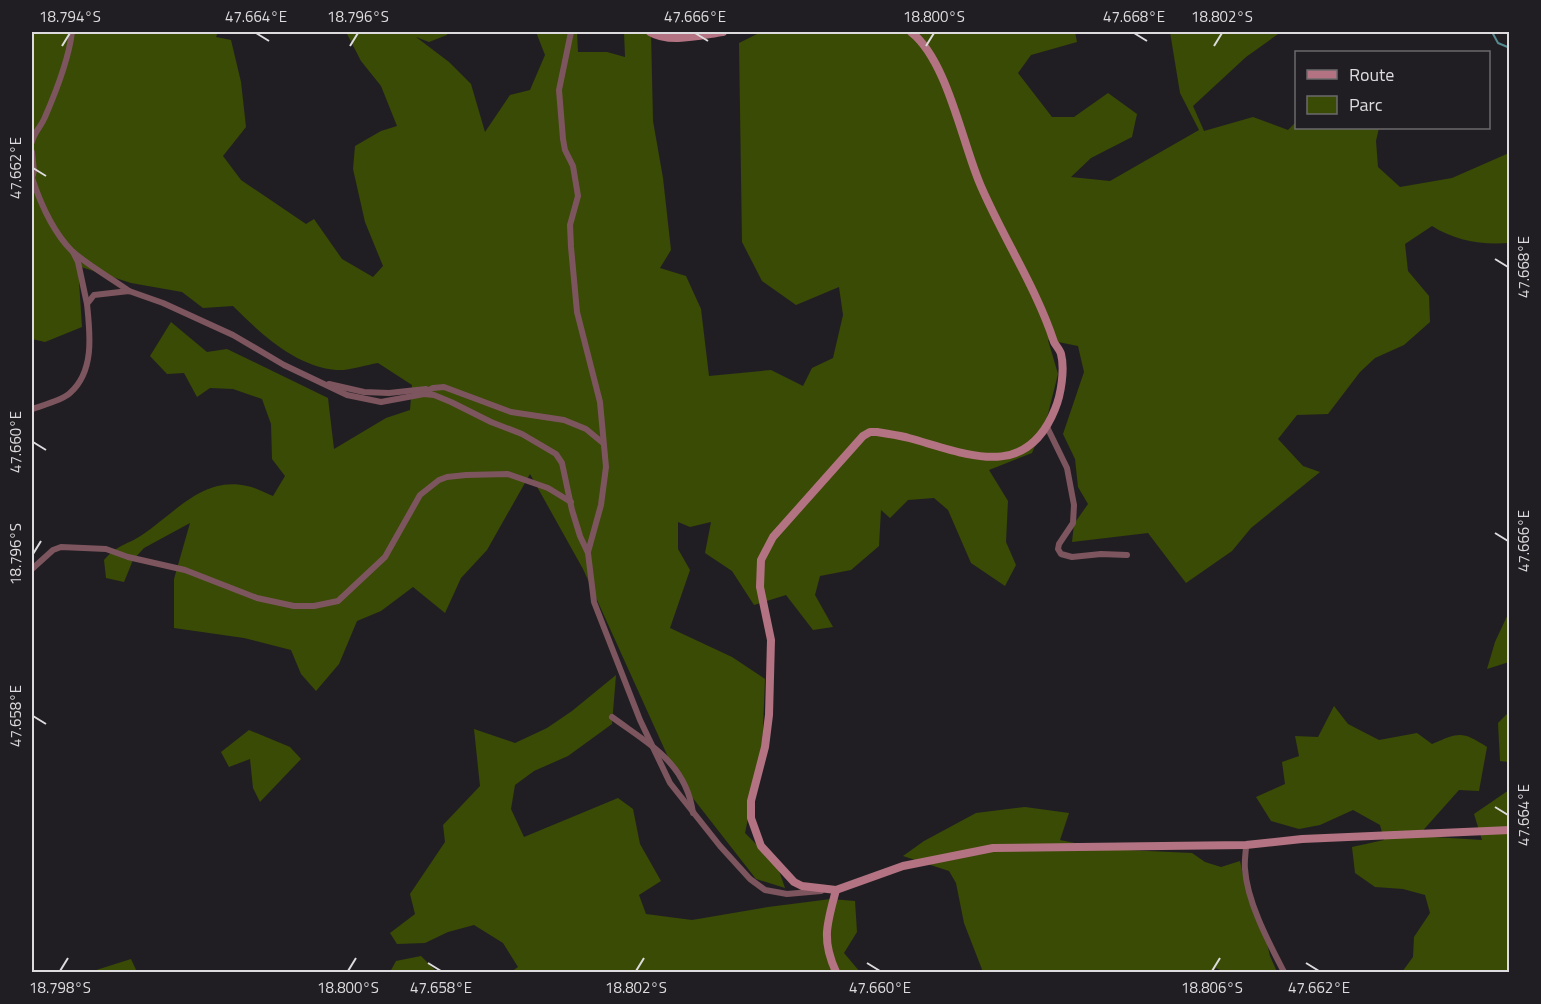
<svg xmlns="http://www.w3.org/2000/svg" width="1541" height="1004" font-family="'Titillium Web',sans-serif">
<rect width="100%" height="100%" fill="#211e23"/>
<!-- green -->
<g fill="#394b05">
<path d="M32,32H218L216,37L231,40L241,82L246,127L223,156L241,180L306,224L314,219L342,259L373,277L383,266L365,222L353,169L355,146L381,131L397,126L381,86L361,61L346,32H448L447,35L429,42L416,37L449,62L471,84L485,132L510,95L530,90L545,55L536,32H577L578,52H607L625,57L624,32H651L653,121L663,178L671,250L660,268L686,276L701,309L709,376L771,370L803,386L812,368L833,358L843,315L839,287L796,305L762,281L742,242L739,43L761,32H1075L1077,42L1031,55L1018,73L1052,117H1074L1108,93L1137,114L1132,137L1091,158L1071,177L1110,181L1199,130L1180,93L1170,32H1281L1246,57L1193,106L1204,131L1253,117L1288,130L1296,122V128H1379L1376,141L1378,167L1400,187L1452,178L1509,153V243C1481,245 1456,241 1432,226L1405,244L1408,271L1429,296L1430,322L1404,345L1375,358L1360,372L1328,414L1297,415L1278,439L1303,466L1320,472L1251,528L1232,551L1186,583L1148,533L1072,542L1074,524L1088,504L1078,487L1075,459L1063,434L1084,372L1078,346L1048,340L1058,374L1048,414L1032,453L989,470L1008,501L1006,542L1016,565L1005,586L971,563L948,510L934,498L908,500L890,518L881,510L879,546L851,570L820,576L815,595L833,627L813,630L786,595L754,605L732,571L705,553L711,522L690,527L678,522V549L690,570L670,628L732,657L765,679L762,752L745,833L777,865L785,888L756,879L678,779L583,569L530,474L487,550L461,578L445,613L413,587L381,611L357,621L339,664L316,691L301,674L291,650L244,638L174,628V579L190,523L144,548L133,560L124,582L106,578L104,560C118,544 127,545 142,535C175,513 203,476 247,486C255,487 264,493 273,496L285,476L272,459L271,424L262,399L233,389L210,388L197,397L184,373L167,374L150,356L171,322L207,352L227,349L328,398L334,449L386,418L410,410L412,385L378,363C365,365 349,371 336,370C295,366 261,334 233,306L203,308L182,292L131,283L78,266L82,327L45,342L32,339Z"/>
<polygon points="1509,612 1509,662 1487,669 1495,642"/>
<polygon points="616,675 612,724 568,756 534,771 515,785 511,809 524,837 618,798 633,809 640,844 661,881 639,895 646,914 692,920 768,907 831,899 855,901 857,932 844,953 860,972 511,972 518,967 503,943 474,925 448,932 425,943 397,944 390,933 415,914 410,894 445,842 443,825 480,786 474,729 515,743 547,728 572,711"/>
<path d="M1334,706L1348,724L1379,740L1417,733L1432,744C1460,732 1462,731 1487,747L1479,791L1459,790L1418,836L1482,840L1474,814L1509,790V972H1402L1413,957L1414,937L1430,913L1425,895L1403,889L1375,887L1355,873L1352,847L1384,840L1380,825L1353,810L1320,825L1299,829L1271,821L1256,797L1285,784L1282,762L1299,756L1295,736L1318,737Z"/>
<polygon points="1509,712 1509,762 1500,761 1498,723"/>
<polygon points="249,730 290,747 301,759 260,802 253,788 250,759 229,767 221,752"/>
<polygon points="1025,807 1069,813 1060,840 1104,849 1192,853 1205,862 1221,867 1240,861 1249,901 1263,926 1270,956 1277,972 1224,972 1216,968 1213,972 983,972 964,923 956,883 949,871 903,856 924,841 976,813"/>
<polygon points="421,956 437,972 390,972 396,961"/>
<polygon points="131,959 137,972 90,972"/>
</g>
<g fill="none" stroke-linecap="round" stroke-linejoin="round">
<!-- stream -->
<polyline stroke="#548a90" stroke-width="2" points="1492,32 1498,43 1510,48"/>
<!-- street -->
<g stroke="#7d555e" stroke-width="6">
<polyline points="571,32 559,90 563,139 565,150 573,166 578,196 570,225 571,247 577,312 600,402 606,467 601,505 588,552"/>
<path d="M32,142C34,132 41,127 45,117C55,94 69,57 72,32"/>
<polyline points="32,152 34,171 32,178"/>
<path d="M32,178C40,202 53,232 72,251C89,266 111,278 129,291"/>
<polyline points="73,252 78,262 87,304"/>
<polyline points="329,384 364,392 389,393 426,389"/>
<polyline points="421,394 433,388 444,387 511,412 564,420 586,429 603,443"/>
<path d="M32,409C43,405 61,401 70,393C95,371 90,333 87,304L94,295L129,291L163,303L233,335L284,365L347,395L381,402L424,394L434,395L451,402L491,422L522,434L556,454L562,463L572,510L580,536L588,553L594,602L640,720L670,783L720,846L750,879L765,890L787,894L821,891"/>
<polyline points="1047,427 1067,468 1074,505 1073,523 1059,544 1058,549 1061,554 1072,557 1101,554 1127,555"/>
<polyline points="32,569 53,550 61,547 106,549 128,557 185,570 257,598 294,606 314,606 338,601 385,557 420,495 439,480 447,477 466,475 508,474 548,488 571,502"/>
<path d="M612,717C650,745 686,763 693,813"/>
<path d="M1246,845C1246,853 1244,861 1245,869C1247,902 1269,943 1284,972"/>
</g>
<!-- secondary -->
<g stroke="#b37382" stroke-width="8">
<path d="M650,32C670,44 701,35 723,32"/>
<path d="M911,32C947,60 962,142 980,184C1003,238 1036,287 1054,342C1056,346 1060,350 1061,354C1065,369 1061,395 1055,409C1026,482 967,454 909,438C899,435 888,434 877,432H870L863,436L773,537L761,560L760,587L771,640L769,715L765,747L751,801V818L761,846L794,882L802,886L836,890L903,866L993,848L1246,845L1302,839L1510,830"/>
<path d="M836,972C821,939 827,924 836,890"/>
</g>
</g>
<!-- ticks -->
<path fill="none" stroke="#dddbdd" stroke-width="2" d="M256,33L269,41M695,33L708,41M1134,33L1147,41M62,46L70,33M350,46L358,33M926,46L934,33M1214,46L1222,33M33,168L46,176M1495,259L1508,267M33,442L46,450M1495,533L1508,541M33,554L41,541M33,716L46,724M1495,807L1508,815M428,963L441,971M867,963L880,971M1306,963L1319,971M60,971L68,958M348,971L356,958M636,971L644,958M1212,971L1220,958"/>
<!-- border -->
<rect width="1541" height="1004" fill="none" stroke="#211e23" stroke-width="66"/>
<!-- legend -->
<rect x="1295" y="51" width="195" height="78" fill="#211e23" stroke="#6c6a6d" stroke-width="1.5"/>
<rect x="1307" y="70" width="30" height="9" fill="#b37382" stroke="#6c6a6d" stroke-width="1.5"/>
<text x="1349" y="81" font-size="18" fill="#dddbdd">Route</text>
<rect x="1307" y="96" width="30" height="18" fill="#394b05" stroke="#6c6a6d" stroke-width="1.5"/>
<text x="1349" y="111" font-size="18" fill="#dddbdd">Parc</text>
<rect x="33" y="33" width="1475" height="938" fill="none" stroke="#dddbdd" stroke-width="2"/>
<g font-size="15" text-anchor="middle" fill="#dddbdd">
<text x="70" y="22">18.794°S</text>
<text x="256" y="22">47.664°E</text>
<text x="358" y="22">18.796°S</text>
<text x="695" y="22">47.666°E</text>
<text x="934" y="22">18.800°S</text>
<text x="1134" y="22">47.668°E</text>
<text x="1222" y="22">18.802°S</text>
<text transform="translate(16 168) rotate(-90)" y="5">47.662°E</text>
<text transform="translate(1524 267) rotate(-90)" y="5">47.668°E</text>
<text transform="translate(16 442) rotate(-90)" y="5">47.660°E</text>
<text transform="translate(1524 541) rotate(-90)" y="5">47.666°E</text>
<text transform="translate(16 554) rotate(-90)" y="5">18.796°S</text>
<text transform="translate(16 716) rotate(-90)" y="5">47.658°E</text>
<text transform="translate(1524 815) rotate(-90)" y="5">47.664°E</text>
<text x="60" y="993">18.798°S</text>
<text x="348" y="993">18.800°S</text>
<text x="441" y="993">47.658°E</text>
<text x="636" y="993">18.802°S</text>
<text x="880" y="993">47.660°E</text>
<text x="1212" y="993">18.806°S</text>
<text x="1319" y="993">47.662°E</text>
</g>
</svg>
